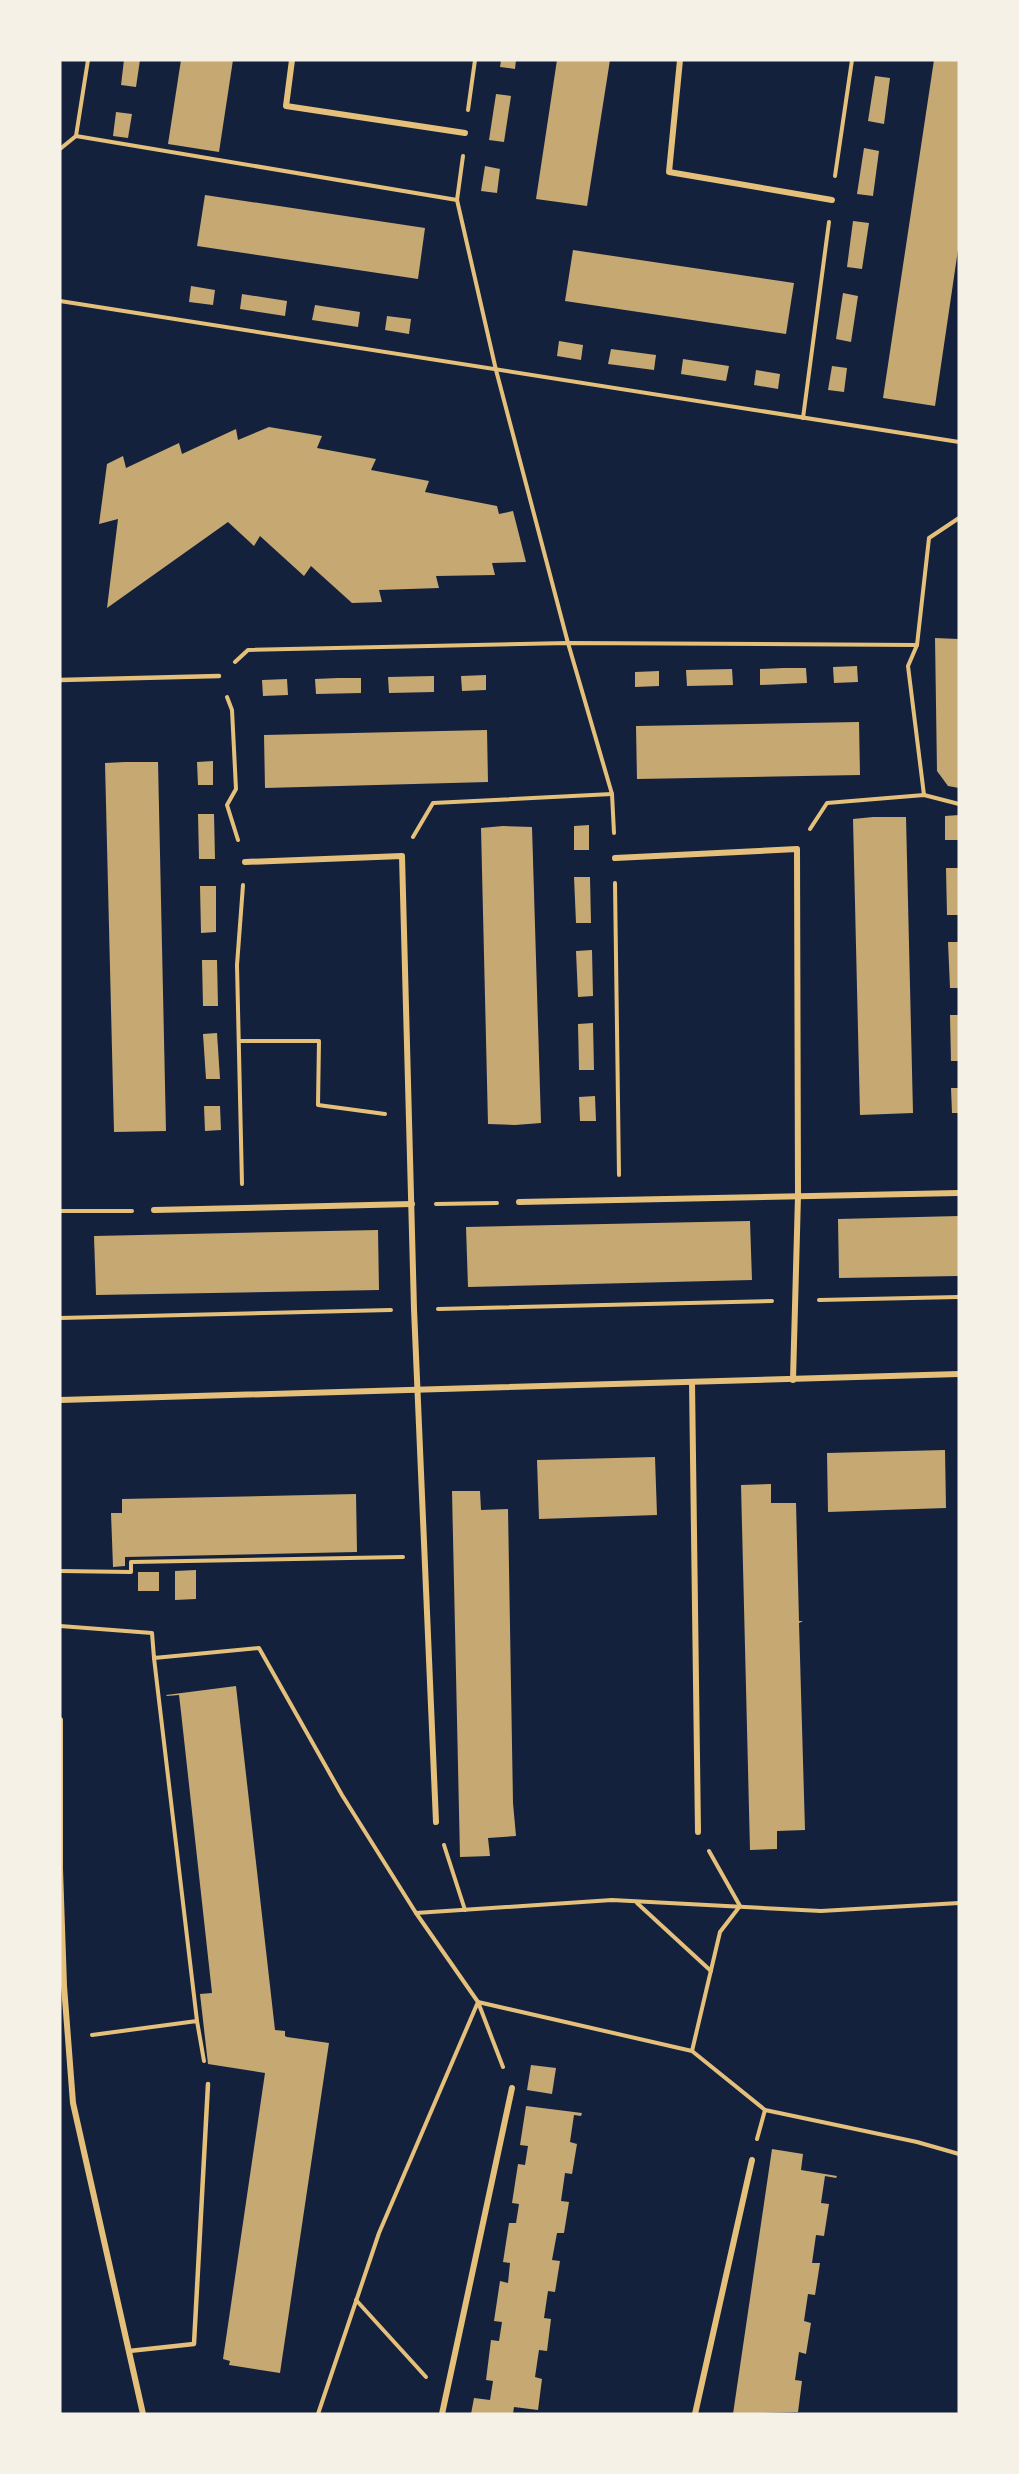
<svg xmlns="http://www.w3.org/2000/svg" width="1019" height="2474" font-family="Mulish,sans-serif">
<rect width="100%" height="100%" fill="#14213d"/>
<!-- building -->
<g fill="#c6a872">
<polygon points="124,60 140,60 136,87 121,85"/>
<polygon points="181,60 233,60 219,152 168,144"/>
<polygon points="501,60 516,60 515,69 500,67"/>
<polygon points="557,60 610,60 587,206 536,199"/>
<polygon points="934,60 959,60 959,243 935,406 883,398"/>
<polygon points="875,76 890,78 884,124 868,121"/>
<polygon points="496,94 511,96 504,142 489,140"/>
<polygon points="116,112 132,114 128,138 113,136"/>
<polygon points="864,148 879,151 873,196 857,194"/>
<polygon points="485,166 500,169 497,193 481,191"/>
<polygon points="205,195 425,228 418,279 197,246"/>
<polygon points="853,221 869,223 862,269 847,267"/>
<polygon points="573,250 794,283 786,334 565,301"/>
<polygon points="191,286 215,290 213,305 189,302"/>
<polygon points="843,293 858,296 851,342 836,339"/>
<polygon points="242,294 287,301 285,316 240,309"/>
<polygon points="315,305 360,312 358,327 312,320"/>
<polygon points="387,316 411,319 409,334 385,330"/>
<polygon points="559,341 583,345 581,360 557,356"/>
<polygon points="611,349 656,355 654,370 608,364"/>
<polygon points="683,359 729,366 726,381 681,374"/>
<polygon points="832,366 847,368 844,392 828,390"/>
<polygon points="756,370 780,374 778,389 754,385"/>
<polygon points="269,427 322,436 317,448 376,459 371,470 429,481 425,492 497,506 499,514 513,511 526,562 492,563 495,575 436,576 439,588 379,590 382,602 352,603 311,566 304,576 260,536 254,546 228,522 107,608 118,519 99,524 107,464 123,456 126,468 179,443 182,454 236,429 238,440"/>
<polygon points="935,638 959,639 959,788 948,786 937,771"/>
<polygon points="857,666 858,682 834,683 833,667"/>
<polygon points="783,668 806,668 807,683 760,685 760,669"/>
<polygon points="732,669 733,685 687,686 686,670"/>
<polygon points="659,671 659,686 635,687 635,672"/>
<polygon points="486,675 486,690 462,691 461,676"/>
<polygon points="434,676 434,692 389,693 388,677"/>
<polygon points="338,678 361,678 361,693 316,694 315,679"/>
<polygon points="287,679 288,695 263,696 262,680"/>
<polygon points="859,722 860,775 637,779 636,726"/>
<polygon points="487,730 488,782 265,788 264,735"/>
<polygon points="213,761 213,785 198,785 197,762"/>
<polygon points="125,762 158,762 166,1131 114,1132 105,763"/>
<polygon points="198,814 214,814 215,859 199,859"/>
<polygon points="959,815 959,840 945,840 945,816"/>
<polygon points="873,817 906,817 913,1113 860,1115 853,819"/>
<polygon points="589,825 589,850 574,850 574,826"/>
<polygon points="503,826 532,827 541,1123 515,1125 488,1124 481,828"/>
<polygon points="946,868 959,868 959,915 947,915"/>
<polygon points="574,877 590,877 591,923 576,923"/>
<polygon points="200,886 216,886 216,932 201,933"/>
<polygon points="948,942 959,942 959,988 950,988"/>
<polygon points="592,950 593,996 578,997 576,951"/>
<polygon points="202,960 217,960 218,1006 203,1006"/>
<polygon points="950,1015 959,1015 959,1061 951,1061"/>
<polygon points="593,1023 594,1070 579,1070 578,1024"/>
<polygon points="217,1033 220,1079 206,1079 203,1034"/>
<polygon points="951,1088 959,1088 959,1113 952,1113"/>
<polygon points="595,1096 596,1121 580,1121 579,1097"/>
<polygon points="204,1106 220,1106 221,1130 205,1131"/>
<polygon points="959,1216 959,1276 839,1278 838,1219"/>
<polygon points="750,1221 752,1280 468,1287 466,1227"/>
<polygon points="378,1230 379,1290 96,1295 94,1236"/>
<polygon points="945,1450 946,1508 828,1512 827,1453"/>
<polygon points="655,1457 657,1515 539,1519 537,1460"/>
<polygon points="771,1484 771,1503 796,1503 799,1621 803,1621 799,1623 805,1830 777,1831 777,1849 750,1850 741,1485"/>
<polygon points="452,1491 480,1491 481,1510 508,1509 513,1803 516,1836 488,1838 490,1856 460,1857"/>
<polygon points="356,1494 357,1552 125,1557 125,1566 113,1567 111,1513 122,1513 122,1499"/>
<polygon points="196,1570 196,1599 175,1600 175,1571"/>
<rect x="138" y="1572" width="21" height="19"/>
<polygon points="236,1686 275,2030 285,2031 285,2036 287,2037 329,2043 280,2373 229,2365 230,2361 223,2359 265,2073 208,2064 200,1994 212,1993 181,1712 179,1695 167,1696 166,1695"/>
<polygon points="531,2065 556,2068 552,2094 527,2090"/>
<polygon points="526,2106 582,2113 581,2116 574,2115 570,2142 577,2144 572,2174 565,2173 561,2201 569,2202 564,2233 557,2233 552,2260 560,2261 555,2292 548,2291 544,2318 551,2319 547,2351 539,2350 535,2377 542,2379 538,2410 514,2407 513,2414 471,2414 474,2398 490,2400 493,2381 486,2380 491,2340 499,2341 502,2322 494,2321 500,2281 508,2283 510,2263 503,2262 509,2223 516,2223 519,2204 512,2203 518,2164 525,2165 528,2146 520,2145"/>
<polygon points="772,2149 803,2154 801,2170 837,2176 836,2178 825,2176 821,2203 829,2204 824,2236 816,2235 812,2263 820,2263 815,2295 808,2294 804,2321 811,2323 806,2354 799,2352 795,2380 802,2381 798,2412 733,2414"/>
</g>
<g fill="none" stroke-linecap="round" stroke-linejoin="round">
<!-- path -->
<g stroke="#e5c07b" stroke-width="4">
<polyline points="468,110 475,60"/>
<polyline points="76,136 457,200"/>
<polyline points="60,149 76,136 88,60"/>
<polyline points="463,156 457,200 496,370 568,643 612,794 614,833"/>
<polyline points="835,176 852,60"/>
<polyline points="60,301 959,442"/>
<polyline points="803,418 829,222"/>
<polyline points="235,662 248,650 568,643 917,645"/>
<polyline points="227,697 232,710 236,789 227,805 238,840"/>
<polyline points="924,795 908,666 917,645 929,538 959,518"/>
<polyline points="810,829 827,803 924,795 959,804"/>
<polyline points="413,837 433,803 612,794"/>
<polyline points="615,883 619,1175"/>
<polyline points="239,1041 319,1041 318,1105 385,1114"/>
<polyline points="242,1184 237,965 243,885"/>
<polyline points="436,1204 497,1203"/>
<polyline points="60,1211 132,1211"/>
<polyline points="819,1300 959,1297"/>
<polyline points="438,1309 772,1301"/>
<polyline points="60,1318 391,1310"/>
<polyline points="60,1571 131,1572 131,1562 403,1557"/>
<polyline points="60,1626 152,1633 154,1658 259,1648 342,1795 416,1913 612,1900 821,1911 959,1903"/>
<polyline points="154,1658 197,2021"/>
<polyline points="444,1845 465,1910"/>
<polyline points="637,1903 711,1971"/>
<polyline points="92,2035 197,2021 204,2061"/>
<polyline points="692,2051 720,1932 740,1906 709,1851"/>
<polyline points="503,2067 478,2002 692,2051 765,2110 757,2139"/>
<polyline points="765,2110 917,2142 959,2154"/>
<polyline points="356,2300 426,2377"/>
<polyline points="318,2414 379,2233 478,2002 416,1913"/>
</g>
<!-- service -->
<g stroke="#e5c07b" stroke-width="4.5">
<polyline points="60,680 219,676"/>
<polyline points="129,2351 194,2344 208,2084"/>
</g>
<!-- minor -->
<g stroke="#e5c07b" stroke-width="6">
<polyline points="292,60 286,106 465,133"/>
<polyline points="680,60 669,172 832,200"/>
<polyline points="615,858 797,849 798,1196 793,1380"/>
<polyline points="245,862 402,856 414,1309 436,1822"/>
<polyline points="519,1202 959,1193"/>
<polyline points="154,1210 412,1204"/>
<polyline points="692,1382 698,1832"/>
<polyline points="60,1400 959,1374"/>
<polyline points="60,1720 60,1869 64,1986 73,2103 143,2414"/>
<polyline points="442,2414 512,2088"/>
<polyline points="695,2414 752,2160"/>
</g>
</g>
<!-- border -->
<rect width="1019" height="2474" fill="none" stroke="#f6f1e7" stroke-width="123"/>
</svg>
